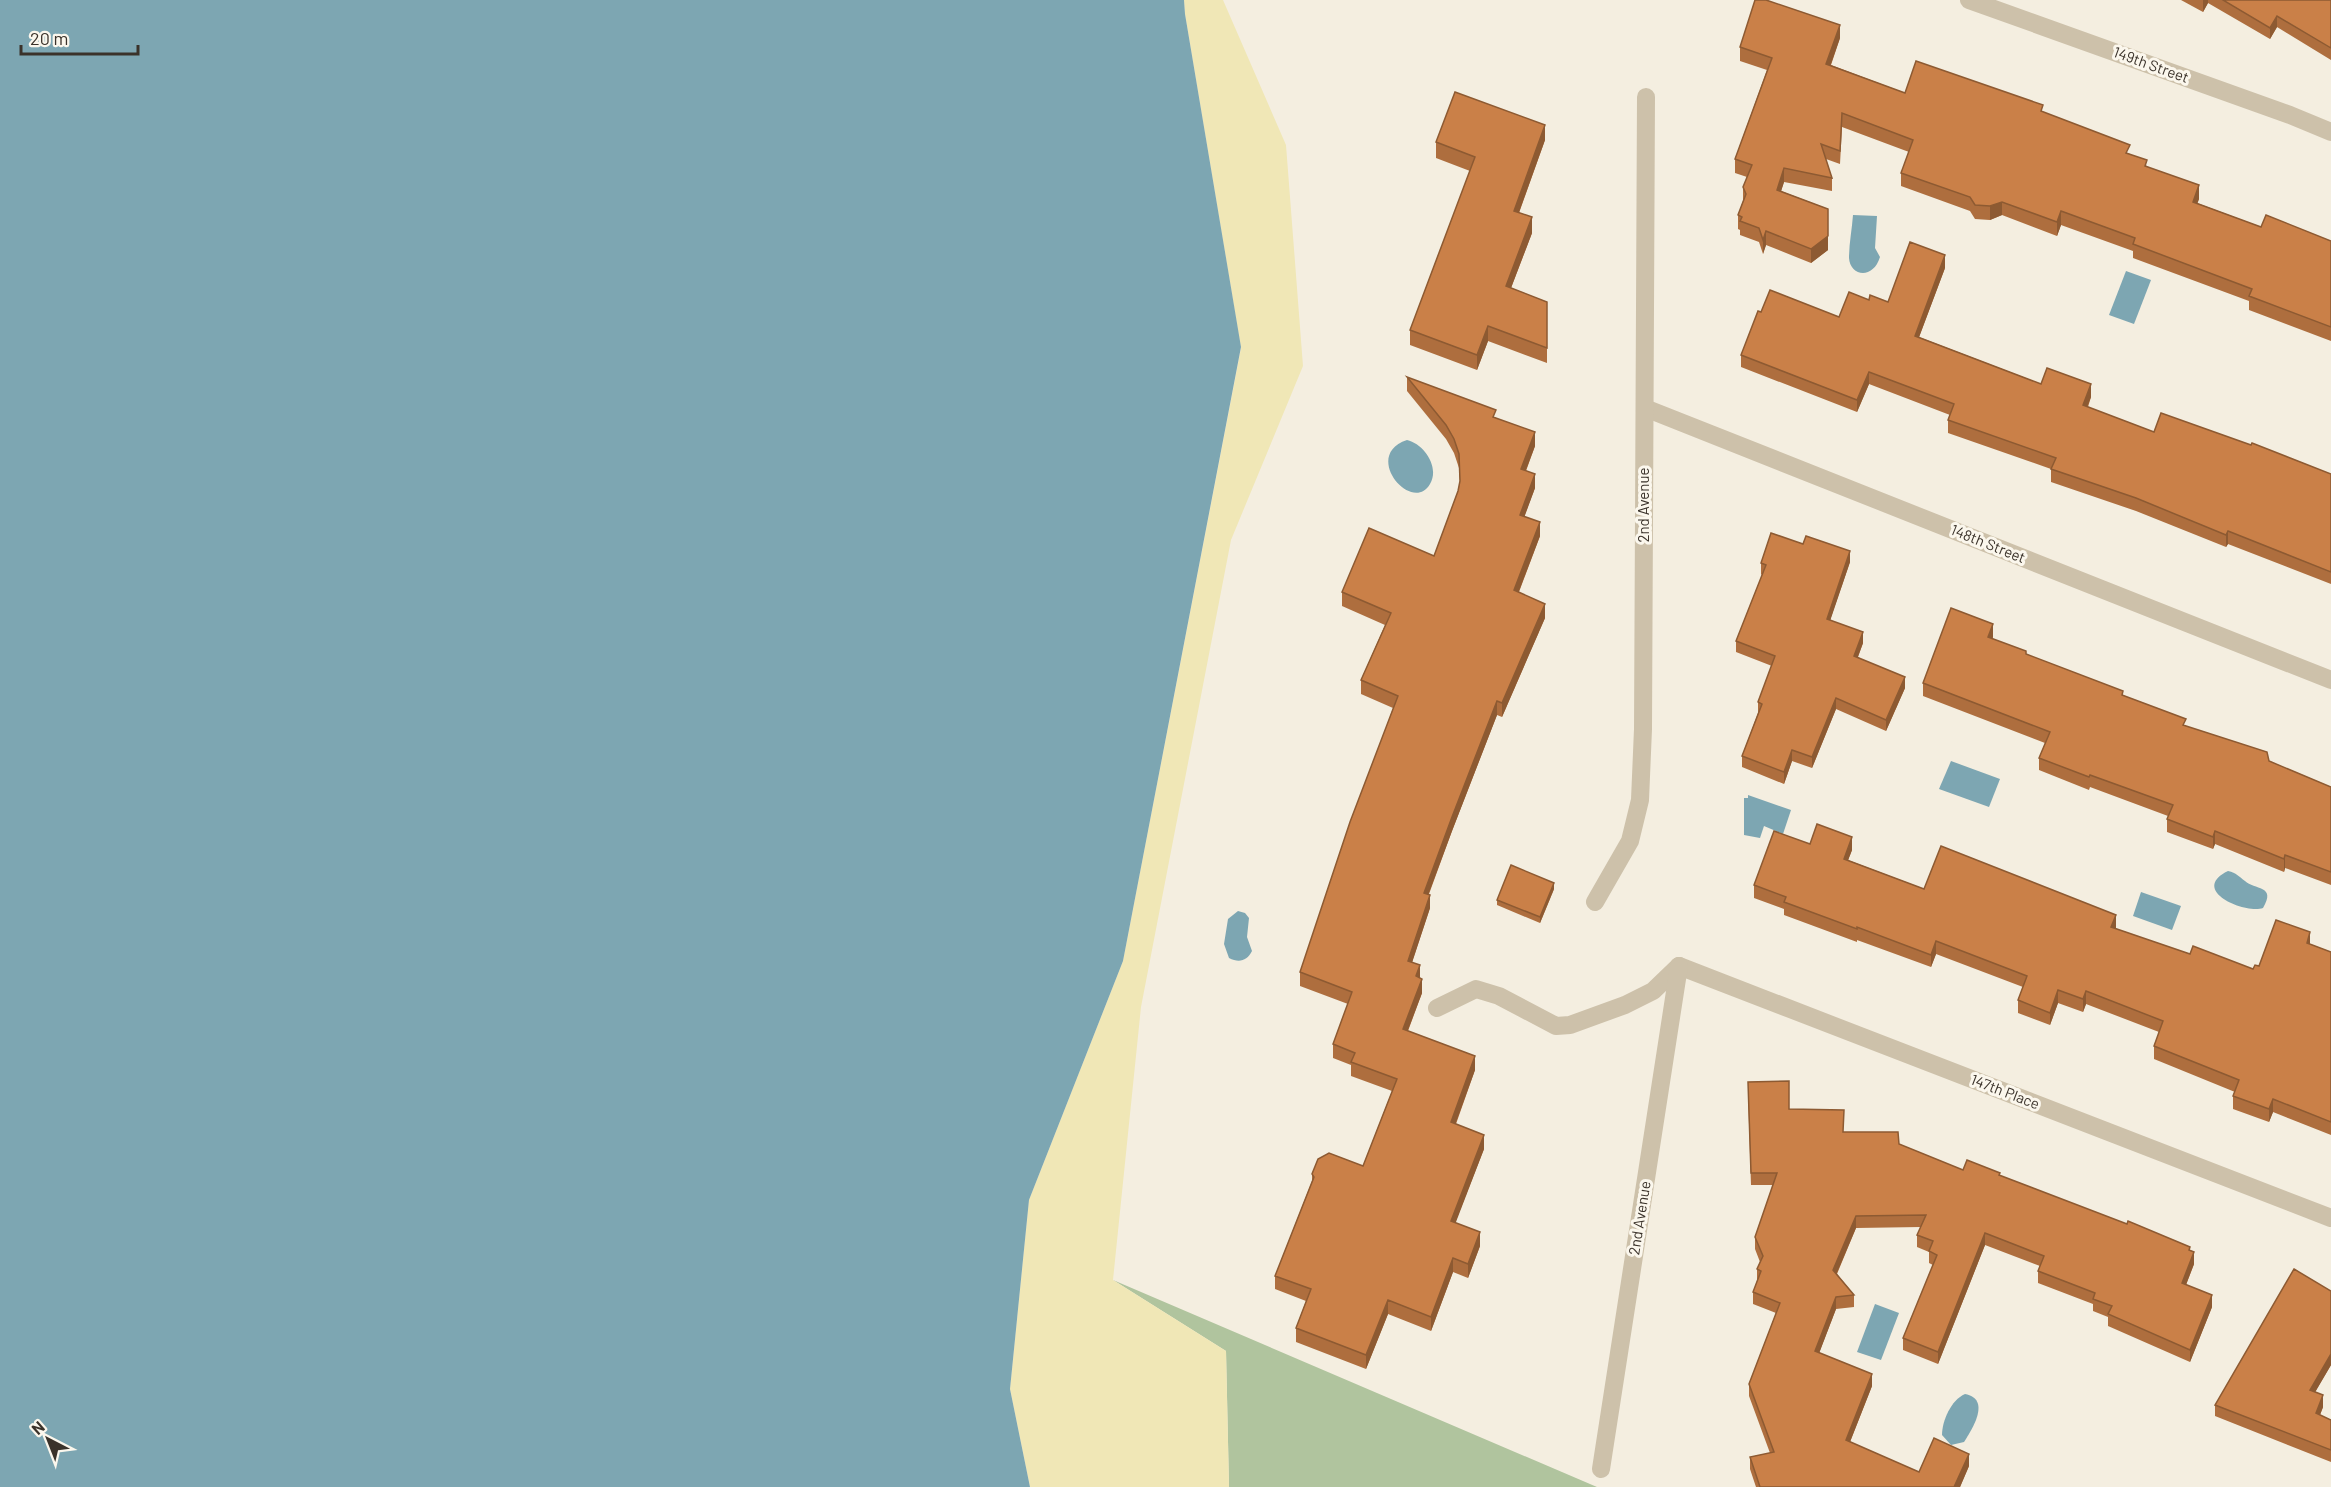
<svg xmlns="http://www.w3.org/2000/svg" width="2331" height="1487" font-family="Barlow,sans-serif">
<rect width="100%" height="100%" fill="#f4eee0"/>
<!-- green -->
<polygon fill="#b0c49e" points="1113,1280 1597,1487 1229,1487 1226,1351"/>
<!-- sand -->
<polygon fill="#f0e7b6" points="1184,0 1223,0 1286,145 1303,366 1231,540 1141,1007 1113,1280 1226,1351 1229,1487 1030,1487 1010,1389 1029,1200 1123,961 1241,348 1185,14"/>
<!-- water -->
<g fill="#7da6b2">
<polygon points="0,0 1184,0 1185,14 1241,347 1123,961 1029,1200 1010,1389 1030,1487 0,1487"/>
<path d="M1853,215L1877,216L1875,248L1880,257C1873,280 1850,276 1849,258C1849,244 1852,229 1853,215Z"/>
<polygon points="2126,271 2151,280 2134,324 2109,315"/>
<path d="M1407,440C1424,444 1440,467 1430,484C1412,515 1361,455 1407,440Z"/>
<polygon points="1951,761 2000,779 1989,807 1939,789"/>
<polygon points="1748,795 1791,810 1783,834 1764,826 1760,838 1744,835 1744,798 1748,798"/>
<path d="M2228,871C2237,873 2238,876 2245,881C2254,890 2277,885 2263,908C2244,914 2189,890 2228,871Z"/>
<polygon points="2141,892 2181,906 2172,930 2133,916"/>
<path d="M1238,911L1245,913L1249,918L1247,937L1252,951C1247,961 1239,963 1229,958L1224,944L1228,919Z"/>
<polygon points="1875,1304 1899,1313 1881,1360 1857,1352"/>
<path d="M1965,1394C1991,1399 1973,1428 1964,1442L1951,1445L1942,1435C1942,1421 1951,1400 1965,1394Z"/>
</g>
<g fill="none" stroke-linecap="round" stroke-linejoin="round">
<!-- minor -->
<g stroke="#cdc1aa" stroke-width="18">
<polyline points="1969,0 2290,115 2331,132"/>
<polyline points="1645,408 2331,680"/>
<polyline points="1595,902 1630,841 1640,800 1643,729 1646,97"/>
<polyline points="1679,966 2331,1218"/>
<polyline points="1437,1008 1476,989 1499,996 1556,1026 1570,1025 1625,1005 1653,991 1679,966"/>
<polyline points="1601,1469 1679,966"/>
</g>
</g>
<!-- wall -->
<g fill="#ae6e3e">
<polygon points="2181,0 2331,0 2331,60 2277,27 2270,39 2208,3 2203,12"/>
<polygon points="1840,38 1831,65 1905,93 2043,112 2130,154 2147,166 2199,199 2197,203 2261,227 2331,241 2331,341 2249,310 2249,301 2133,258 2133,251 2061,225 2057,236 2002,215 1990,220 1975,219 1970,211 1901,186 1901,173 1909,152 1842,127 1840,164 1826,159 1832,178 1832,191 1784,182 1781,191 1828,209 1828,250 1811,263 1766,245 1763,254 1759,242 1740,235 1740,230 1738,229 1738,215 1743,201 1743,187 1747,177 1735,173 1735,159 1767,70 1740,61 1740,47"/>
<polygon points="1545,140 1519,213 1532,233 1511,288 1547,302 1547,363 1488,341 1477,370 1410,345 1410,330 1470,171 1436,158 1436,142"/>
<polygon points="1945,268 1919,337 2041,384 2091,397 2088,407 2154,432 2331,474 2331,584 2228,544 2226,547 2136,511 2051,482 2051,469 1948,433 1948,420 1950,415 1869,384 1857,412 1741,367 1741,355 1761,312 1839,317 1869,300 1888,302"/>
<polygon points="1407,377 1496,418 1535,446 1526,471 1535,488 1524,517 1540,536 1519,592 1545,618 1502,717 1497,715 1452,831 1429,894 1430,908 1412,962 1420,978 1422,993 1408,1031 1475,1070 1456,1124 1484,1149 1455,1223 1480,1246 1468,1278 1453,1272 1431,1331 1388,1314 1366,1369 1296,1342 1296,1328 1306,1301 1275,1289 1275,1276 1312,1181 1312,1174 1363,1166 1392,1091 1351,1076 1351,1065 1333,1058 1333,1044 1348,1004 1300,986 1300,972 1393,708 1361,694 1361,680 1385,625 1342,606 1342,592 1434,556 1458,491 1460,483 1459,468 1454,453 1446,439 1407,391"/>
<polygon points="1850,562 1830,620 1863,643 1858,657 1905,688 1886,731 1836,709 1812,768 1792,761 1784,784 1742,767 1742,756 1758,713 1758,702 1772,666 1736,652 1736,641 1762,575 1761,574 1761,563"/>
<polygon points="1993,637 1993,639 2026,654 2123,695 2186,726 2331,787 2331,885 2285,868 2284,872 2215,844 2213,849 2167,832 2167,819 2168,816 2090,787 2089,790 2039,770 2039,758 2045,743 1923,696 1923,683"/>
<polygon points="1810,844 1852,850 1848,860 1924,889 2116,928 2116,929 2190,954 2253,969 2310,944 2331,952 2331,1135 2273,1112 2269,1122 2233,1109 2233,1096 2235,1092 2154,1059 2154,1046 2159,1032 2086,1004 2083,1012 2058,1003 2050,1025 2018,1013 2018,1000 2023,987 1936,954 1931,967 1857,940 1857,942 1784,915 1784,909 1754,898 1754,885"/>
<polygon points="1554,889 1540,923 1497,905 1497,900"/>
<polygon points="1748,1094 1789,1109 1844,1132 1899,1144 1963,1170 2000,1176 2190,1250 2194,1264 2186,1285 2212,1307 2190,1362 2108,1326 2108,1317 2093,1311 2093,1304 2038,1283 2038,1271 2040,1266 1985,1245 1938,1364 1903,1350 1903,1338 1933,1265 1929,1263 1929,1252 1917,1247 1917,1235 1921,1227 1856,1228 1837,1274 1854,1295 1854,1307 1836,1309 1819,1353 1872,1386 1850,1442 1919,1472 1969,1466 1960,1487 1756,1487 1750,1469 1750,1457 1770,1453 1749,1396 1749,1384 1776,1313 1753,1304 1753,1292 1757,1281 1757,1269 1760,1262 1755,1249 1755,1237 1773,1185 1751,1185"/>
<polygon points="2331,1291 2331,1365 2315,1392 2323,1407 2320,1415 2331,1420 2331,1462 2215,1416 2215,1405"/>
</g>
<!-- shaded-wall -->
<g fill="#8d5a32">
<polygon points="2203,0 2208,0 2208,3 2203,12"/>
<polygon points="2277,16 2277,27 2270,39 2270,28"/>
<polygon points="1840,25 1840,38 1826,78 1826,64"/>
<polygon points="1545,125 1545,140 1514,226 1514,211"/>
<polygon points="1784,168 1784,182 1777,204 1777,190"/>
<polygon points="2199,185 2199,199 2193,216 2193,202"/>
<polygon points="2002,202 2002,215 1990,220 1990,206"/>
<polygon points="2061,211 2061,225 2057,236 2057,222"/>
<polygon points="1532,217 1532,233 1506,301 1506,286"/>
<polygon points="1766,231 1766,245 1763,254 1763,240"/>
<polygon points="1828,236 1828,250 1811,263 1811,249"/>
<polygon points="1945,255 1945,268 1915,348 1915,336"/>
<polygon points="1488,326 1488,341 1477,370 1477,355"/>
<polygon points="1869,372 1869,384 1857,412 1857,400"/>
<polygon points="2091,384 2091,397 2083,417 2083,405"/>
<polygon points="1535,432 1535,446 1521,483 1521,469"/>
<polygon points="1535,474 1535,488 1520,529 1520,515"/>
<polygon points="1540,522 1540,536 1514,604 1514,590"/>
<polygon points="2228,531 2228,544 2226,547 2226,535"/>
<polygon points="1850,551 1850,562 1827,630 1827,619"/>
<polygon points="1545,604 1545,618 1502,717 1502,703"/>
<polygon points="1993,624 1993,637 1988,650 1988,637"/>
<polygon points="1863,632 1863,643 1854,667 1854,656"/>
<polygon points="1905,677 1905,688 1886,731 1886,720"/>
<polygon points="1836,698 1836,709 1812,768 1812,757"/>
<polygon points="1497,701 1497,715 1452,831 1424,906 1424,893 1452,817"/>
<polygon points="1792,750 1792,761 1784,784 1784,772"/>
<polygon points="2215,831 2215,844 2213,849 2213,837"/>
<polygon points="1852,837 1852,850 1844,871 1844,859"/>
<polygon points="2285,855 2285,868 2284,872 2284,859"/>
<polygon points="1554,883 1554,889 1540,923 1540,917"/>
<polygon points="1430,895 1430,908 1408,975 1408,961"/>
<polygon points="2116,915 2116,928 2111,940 2111,927"/>
<polygon points="2310,932 2310,945 2307,943"/>
<polygon points="1936,941 1936,954 1931,967 1931,955"/>
<polygon points="1420,965 1420,979 1416,976"/>
<polygon points="1422,979 1422,993 1403,1043 1403,1029"/>
<polygon points="2058,990 2058,1003 2050,1025 2050,1013"/>
<polygon points="2086,991 2086,1004 2083,1012 2083,999"/>
<polygon points="1475,1056 1475,1070 1451,1136 1451,1122"/>
<polygon points="2273,1099 2273,1112 2269,1122 2269,1109"/>
<polygon points="1484,1135 1484,1149 1451,1235 1451,1221"/>
<polygon points="1856,1216 1856,1228 1833,1282 1833,1270"/>
<polygon points="1480,1232 1480,1246 1468,1278 1468,1264"/>
<polygon points="1985,1233 1985,1245 1938,1364 1938,1352"/>
<polygon points="2194,1252 2194,1264 2182,1295 2182,1283"/>
<polygon points="1453,1258 1453,1272 1431,1331 1431,1317"/>
<polygon points="2212,1295 2212,1307 2190,1362 2190,1350"/>
<polygon points="1836,1297 1836,1309 1815,1364 1815,1351"/>
<polygon points="1388,1300 1388,1314 1366,1369 1366,1355"/>
<polygon points="2331,1354 2331,1365 2310,1401 2310,1390"/>
<polygon points="1872,1374 1872,1386 1846,1452 1846,1440"/>
<polygon points="2323,1395 2323,1407 2316,1425 2316,1413"/>
<polygon points="1969,1454 1969,1466 1960,1487 1954,1487"/>
</g>
<!-- building -->
<g fill="#ca8048" stroke="#8d5a32" stroke-width="1.5">
<polygon points="1755,0 1766,0 1840,25 1826,64 1905,93 1916,61 2043,105 2041,111 2130,145 2126,153 2147,160 2145,166 2199,185 2193,202 2261,227 2266,215 2331,241 2331,327 2249,296 2252,289 2133,244 2135,238 2061,211 2057,222 2002,202 1990,206 1975,205 1970,197 1901,173 1913,140 1842,113 1840,151 1821,144 1832,178 1784,168 1777,190 1828,209 1828,236 1811,249 1766,231 1763,240 1759,228 1740,221 1742,217 1738,215 1746,194 1743,187 1752,165 1735,159 1772,58 1740,47"/>
<polygon points="2223,0 2331,0 2331,48 2277,16 2270,28"/>
<polygon points="1455,92 1545,125 1514,211 1532,217 1506,286 1547,302 1547,348 1488,326 1477,355 1410,330 1475,157 1436,142"/>
<polygon points="1910,242 1945,255 1915,336 2041,384 2047,368 2091,384 2083,405 2154,432 2161,413 2251,445 2252,443 2331,474 2331,572 2228,531 2226,535 2136,498 2051,469 2056,458 1948,420 1954,404 1869,372 1857,400 1741,355 1758,311 1761,312 1770,290 1839,317 1849,292 1869,300 1870,295 1888,302"/>
<polygon points="1407,377 1496,410 1493,417 1535,432 1521,469 1535,474 1520,515 1540,522 1514,590 1545,604 1502,703 1497,701 1452,817 1424,893 1430,895 1408,961 1420,965 1416,976 1422,979 1403,1029 1475,1056 1451,1122 1484,1135 1451,1221 1480,1232 1468,1264 1453,1258 1431,1317 1388,1300 1366,1355 1296,1328 1311,1289 1275,1276 1314,1177 1312,1174 1318,1159 1329,1153 1363,1166 1397,1079 1351,1062 1355,1053 1333,1044 1352,992 1300,972 1350,822 1398,696 1361,680 1391,613 1342,592 1369,528 1434,556 1458,491 1460,481 1459,454 1454,439 1446,425"/>
<polygon points="1771,533 1803,544 1806,536 1850,551 1827,619 1863,632 1854,656 1905,677 1886,720 1836,698 1812,757 1792,750 1784,772 1742,756 1762,704 1758,702 1775,656 1736,641 1766,565 1761,563"/>
<polygon points="1951,608 1993,624 1988,637 2026,651 2026,654 2123,691 2122,695 2186,719 2183,725 2267,752 2269,761 2331,787 2331,872 2285,855 2284,859 2215,831 2213,837 2167,819 2173,805 2090,775 2089,777 2039,758 2050,732 1923,683"/>
<polygon points="1817,824 1852,837 1844,859 1924,889 1941,846 2116,915 2111,927 2190,954 2193,946 2253,969 2255,965 2259,966 2276,920 2310,932 2307,943 2331,952 2331,1122 2273,1099 2269,1109 2233,1096 2239,1080 2154,1046 2163,1021 2086,991 2083,999 2058,990 2050,1013 2018,1000 2027,976 1936,941 1931,955 1857,927 1857,929 1784,902 1786,897 1754,885 1774,831 1810,844"/>
<polygon points="1511,865 1554,883 1540,917 1497,900"/>
<polygon points="1789,1081 1789,1109 1844,1110 1843,1132 1898,1132 1899,1144 1963,1170 1967,1160 2000,1173 1999,1175 2127,1224 2128,1221 2190,1247 2189,1250 2194,1252 2182,1283 2212,1295 2190,1350 2108,1314 2112,1306 2093,1299 2095,1293 2038,1271 2044,1256 1985,1233 1938,1352 1903,1338 1937,1255 1929,1251 1933,1241 1917,1235 1926,1215 1856,1216 1833,1270 1854,1295 1836,1297 1815,1351 1872,1374 1846,1440 1919,1472 1934,1438 1969,1454 1954,1487 1760,1487 1750,1457 1774,1452 1749,1384 1780,1303 1753,1292 1761,1271 1757,1269 1763,1256 1755,1237 1777,1173 1751,1173 1748,1082"/>
<polygon points="2294,1269 2331,1291 2331,1354 2310,1390 2323,1395 2316,1413 2331,1420 2331,1450 2215,1405"/>
</g>
<g text-anchor="middle" stroke-width="6" stroke-linejoin="round" paint-order="stroke">
<!-- street labels -->
<g font-size="15" fill="#3a322a" stroke="#fbf7ed">
<text transform="translate(2151 65) rotate(20)" y="5">149th Street</text>
<text transform="translate(1644 505) rotate(-90)" y="5">2nd Avenue</text>
<text transform="translate(1988 544) rotate(22)" y="5">148th Street</text>
<text transform="translate(2005 1092) rotate(21)" y="5">147th Place</text>
<text transform="translate(1640 1218) rotate(-81)" y="5">2nd Avenue</text>
</g>
</g>
<!-- north arrow -->
<g transform="translate(48 1439) rotate(318)" stroke="#fbf7ed" stroke-width="4.5" paint-order="stroke">
<path d="M0-4.5L10 22L0 15L-10 22Z" fill="#3a322a"/>
<text y="-9" font-size="16" font-weight="bold" text-anchor="middle" fill="#3a322a">N</text>
</g>
<!-- scale -->
<path d="M21 45v9h117v-9" fill="none" stroke="#3a322a" stroke-width="3"/>
<text x="30" y="45" font-size="18" fill="#3a322a" stroke="#fbf7ed" stroke-width="4.5" paint-order="stroke">20 m</text>
</svg>
